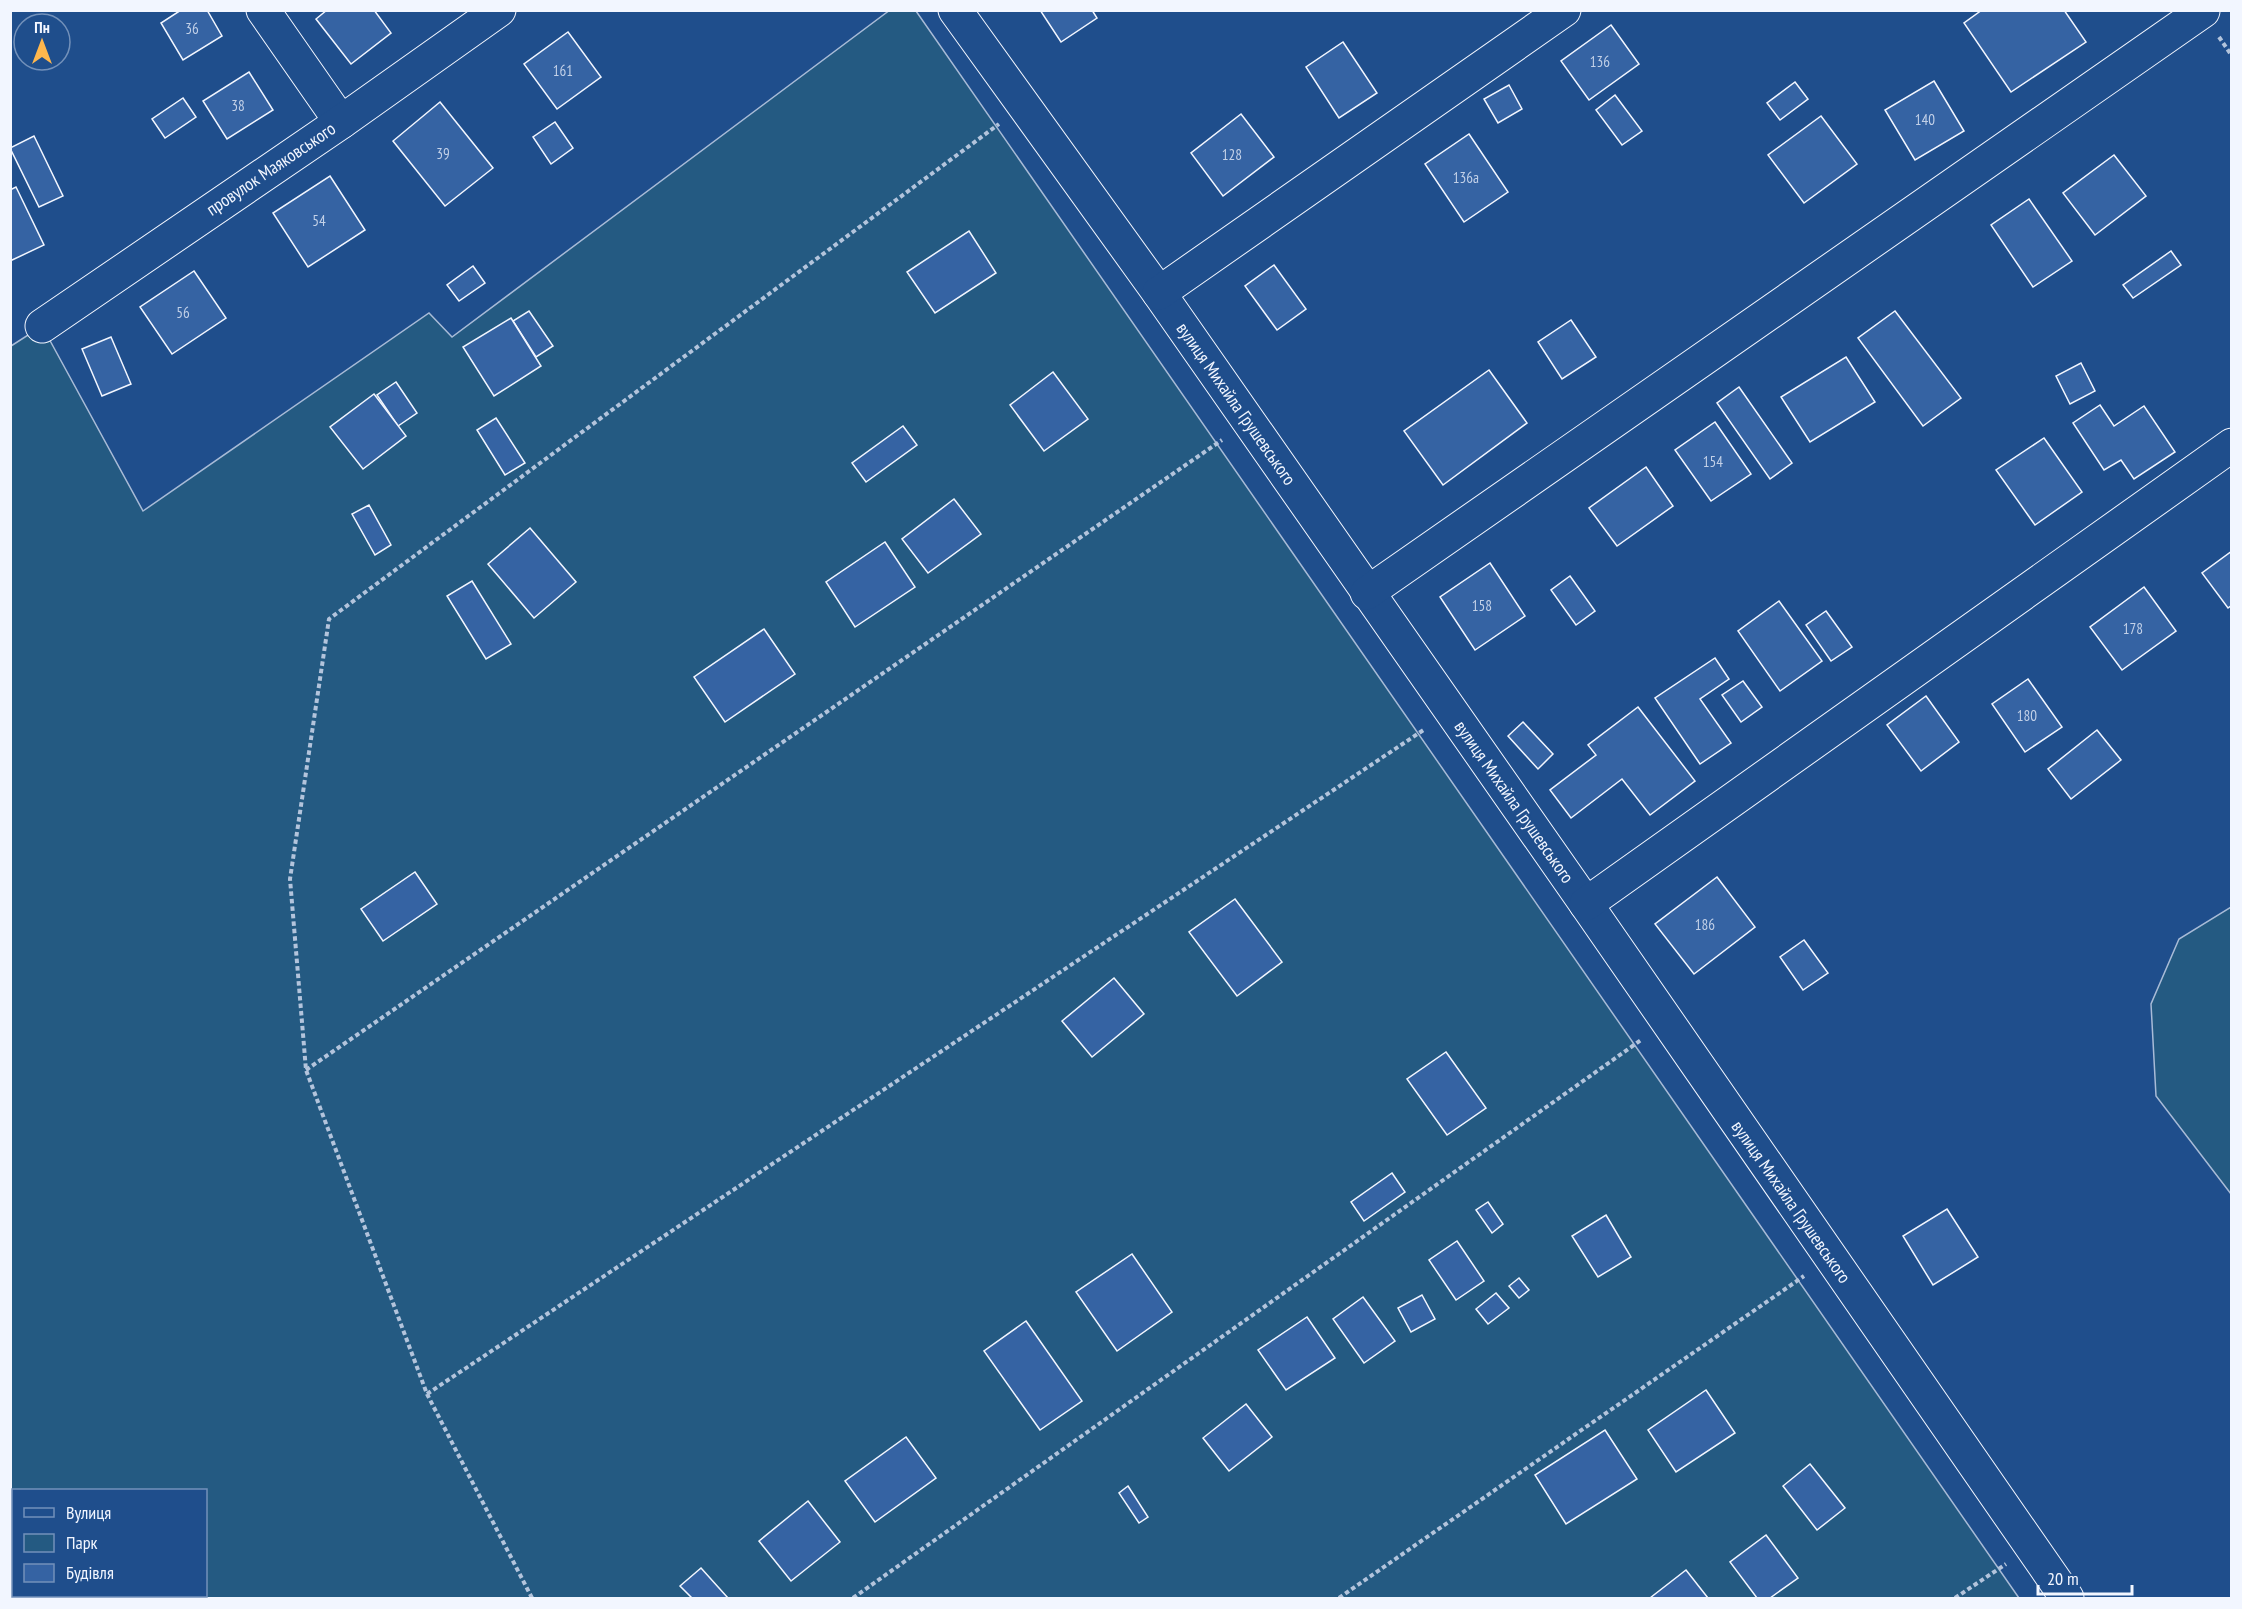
<svg xmlns="http://www.w3.org/2000/svg" width="2242" height="1609" font-family="'PT Sans Narrow',sans-serif">
<rect width="100%" height="100%" fill="#1f4e8c"/>
<!-- green -->
<g fill="#245a82" stroke="#a8bbd7" stroke-width="1.5" fill-rule="evenodd">
<path d="M890,10L916,11L2019,1598H11V346L42,326L143,511L429,313L452,337ZM14,1490H206V1596H14Z"/>
<polygon points="2231,907 2231,1194 2156,1096 2151,1004 2179,939"/>
</g>
<!-- building -->
<g fill="#3563a3" stroke="#f2f6ff" stroke-width="1.5">
<polygon points="181,10 207,10 222,36 183,60 161,23"/>
<polygon points="327,10 374,10 391,33 351,64 316,19"/>
<polygon points="1040,10 1092,10 1097,18 1061,42"/>
<polygon points="1982,10 2064,10 2086,42 2011,92 1964,23"/>
<polygon points="1611,25 1639,64 1589,100 1561,61"/>
<polygon points="568,32 601,77 557,109 524,64"/>
<polygon points="1343,42 1377,93 1339,118 1306,67"/>
<polygon points="249,72 273,110 227,139 203,101"/>
<polygon points="1934,81 1964,131 1915,160 1885,110"/>
<polygon points="1795,82 1808,99 1780,120 1767,103"/>
<polygon points="1509,85 1522,109 1498,123 1484,99"/>
<polygon points="1615,95 1642,131 1622,145 1596,110"/>
<polygon points="183,98 196,117 165,138 152,119"/>
<polygon points="440,102 493,168 445,206 393,141"/>
<polygon points="1241,114 1274,157 1223,196 1191,153"/>
<polygon points="1821,116 1857,164 1804,203 1768,155"/>
<polygon points="555,122 573,148 551,164 533,137"/>
<polygon points="1469,134 1508,192 1464,222 1425,164"/>
<polygon points="34,136 63,196 39,207 10,148"/>
<polygon points="2114,155 2146,196 2095,235 2063,193"/>
<polygon points="330,176 365,230 308,267 273,213"/>
<polygon points="16,187 44,245 10,261 10,190"/>
<polygon points="2029,199 2072,261 2033,287 1991,225"/>
<polygon points="969,231 996,273 935,313 907,272"/>
<polygon points="2171,251 2181,265 2133,298 2123,285"/>
<polygon points="1274,265 1306,309 1277,330 1245,286"/>
<polygon points="473,266 485,283 459,301 447,285"/>
<polygon points="194,271 226,318 172,354 140,307"/>
<polygon points="529,311 553,346 536,357 513,321"/>
<polygon points="1895,311 1961,398 1923,426 1858,338"/>
<polygon points="511,318 541,366 494,396 463,347"/>
<polygon points="1571,320 1596,357 1562,379 1538,342"/>
<polygon points="111,337 131,384 102,396 82,349"/>
<polygon points="1846,357 1875,402 1810,442 1781,397"/>
<polygon points="2081,363 2095,391 2070,404 2056,376"/>
<polygon points="1489,370 1527,423 1443,485 1404,431"/>
<polygon points="1053,372 1088,419 1044,451 1010,405"/>
<polygon points="396,382 417,413 398,426 377,395"/>
<polygon points="1739,387 1792,463 1770,479 1717,403"/>
<polygon points="374,394 406,436 363,469 330,427"/>
<polygon points="2100,405 2114,426 2144,406 2175,452 2134,479 2121,460 2104,470 2073,423"/>
<polygon points="496,418 525,463 505,475 477,430"/>
<polygon points="1715,422 1751,474 1711,501 1675,450"/>
<polygon points="903,426 917,445 866,482 852,463"/>
<polygon points="2044,438 2082,492 2035,525 1996,470"/>
<polygon points="1646,467 1673,506 1617,546 1589,508"/>
<polygon points="954,499 981,534 928,573 902,539"/>
<polygon points="369,505 391,545 375,555 352,514"/>
<polygon points="530,528 576,582 534,618 488,564"/>
<polygon points="885,542 915,587 855,627 826,582"/>
<polygon points="2232,551 2232,605 2228,608 2202,573"/>
<polygon points="1490,563 1525,616 1475,650 1440,597"/>
<polygon points="1570,576 1595,611 1576,625 1551,590"/>
<polygon points="472,581 511,644 486,659 447,596"/>
<polygon points="2144,587 2176,631 2122,670 2090,627"/>
<polygon points="1779,601 1822,661 1780,691 1738,631"/>
<polygon points="1826,611 1852,647 1831,661 1806,625"/>
<polygon points="764,629 795,674 725,722 694,677"/>
<polygon points="1715,658 1729,679 1700,699 1731,743 1700,764 1655,698"/>
<polygon points="2028,679 2062,727 2025,752 1992,704"/>
<polygon points="1743,681 1762,707 1741,722 1722,695"/>
<polygon points="1926,696 1959,742 1921,771 1887,725"/>
<polygon points="1638,707 1695,781 1650,815 1622,779 1571,818 1550,790 1596,755 1588,745"/>
<polygon points="1523,722 1553,754 1538,769 1508,736"/>
<polygon points="2097,730 2121,760 2071,799 2048,769"/>
<polygon points="415,872 437,904 383,941 361,909"/>
<polygon points="1717,877 1755,927 1694,974 1655,924"/>
<polygon points="1235,899 1282,962 1237,996 1189,932"/>
<polygon points="1804,940 1828,973 1803,990 1780,957"/>
<polygon points="1114,978 1144,1014 1092,1057 1062,1021"/>
<polygon points="1446,1052 1486,1108 1447,1135 1407,1079"/>
<polygon points="1392,1173 1405,1192 1364,1221 1351,1202"/>
<polygon points="1488,1202 1503,1224 1492,1233 1476,1210"/>
<polygon points="1947,1209 1978,1257 1933,1285 1903,1236"/>
<polygon points="1606,1215 1631,1257 1598,1277 1572,1236"/>
<polygon points="1457,1241 1484,1281 1456,1300 1429,1260"/>
<polygon points="1132,1254 1172,1312 1117,1351 1076,1292"/>
<polygon points="1519,1278 1529,1290 1519,1298 1509,1286"/>
<polygon points="1496,1293 1509,1308 1488,1324 1476,1309"/>
<polygon points="1422,1295 1435,1319 1411,1332 1398,1308"/>
<polygon points="1363,1297 1395,1341 1364,1363 1333,1319"/>
<polygon points="1307,1317 1335,1358 1286,1390 1258,1350"/>
<polygon points="1026,1321 1082,1401 1040,1430 984,1351"/>
<polygon points="1706,1390 1735,1433 1676,1472 1648,1430"/>
<polygon points="1246,1404 1272,1437 1229,1471 1203,1438"/>
<polygon points="1605,1430 1637,1479 1566,1524 1535,1475"/>
<polygon points="906,1437 936,1478 875,1522 845,1481"/>
<polygon points="1810,1464 1845,1508 1817,1530 1783,1486"/>
<polygon points="1128,1486 1148,1517 1139,1523 1119,1493"/>
<polygon points="808,1501 840,1542 791,1581 759,1541"/>
<polygon points="1766,1535 1798,1578 1770,1598 1757,1598 1730,1562"/>
<polygon points="701,1568 728,1598 692,1598 680,1586"/>
<polygon points="1686,1570 1708,1598 1650,1598"/>
</g>
<g fill="none" stroke-linecap="round" stroke-linejoin="round">
<defs>
<g id="minor">
<polyline points="263,10 341,122"/>
<polyline points="955,10 1159,293 1586,904 2067,1598"/>
<polyline points="1159,293 1564,10"/>
<polyline points="42,326 341,122 499,10"/>
<polyline points="1367,593 2203,11"/>
<polyline points="1586,904 2232,445"/>
</g>
</defs>
<!-- minor casing -->
<use href="#minor" stroke="#f2f6ff" stroke-width="35"/>
<!-- path -->
<g stroke="#b3c4dc" stroke-width="4" stroke-dasharray="4.5 3" stroke-linecap="butt">
<polyline points="2219,37 2232,56"/>
<polyline points="306,1070 1222,440"/>
<polyline points="427,1394 1425,729"/>
<polyline points="532,1598 427,1394 306,1070 290,879 329,619 999,124"/>
<polyline points="853,1598 1641,1040"/>
<polyline points="1339,1598 1804,1276"/>
<polyline points="1955,1598 2006,1564"/>
</g>
<!-- minor -->
<use href="#minor" stroke="#1f4e8c" stroke-width="33"/>
</g>
<g text-anchor="middle" stroke-width="4.5" stroke-linejoin="round" paint-order="stroke">
<!-- number labels -->
<g font-size="15" fill="#c3d1e8">
<text x="192" y="34">36</text>
<text x="1600" y="67">136</text>
<text x="563" y="76">161</text>
<text x="238" y="111">38</text>
<text x="1925" y="125">140</text>
<text x="443" y="159">39</text>
<text x="1232" y="160">128</text>
<text x="1466" y="183">136а</text>
<text x="319" y="226">54</text>
<text x="183" y="318">56</text>
<text x="1713" y="467">154</text>
<text x="1482" y="611">158</text>
<text x="2133" y="634">178</text>
<text x="2027" y="721">180</text>
<text x="1705" y="930">186</text>
</g>
<!-- street labels -->
<g font-size="18" fill="#f2f6ff" stroke="#1f4e8c">
<text transform="translate(271 169) rotate(-34)" y="6">провулок Маяковського</text>
<text transform="translate(1236 404) rotate(55)" y="6">вулиця Михайла Грушевського</text>
<text transform="translate(1514 802) rotate(55)" y="6">вулиця Михайла Грушевського</text>
<text transform="translate(1791 1202) rotate(55)" y="6">вулиця Михайла Грушевського</text>
</g>
</g>
<!-- border -->
<rect width="2242" height="1609" fill="none" stroke="#f2f6ff" stroke-width="24"/>
<!-- legend -->
<rect x="12" y="1489" width="195" height="108" fill="#1f4e8c" stroke="#7391ba" stroke-width="1.5"/>
<rect x="24" y="1508" width="30" height="9" fill="#1f4e8c" stroke="#7391ba" stroke-width="1.5"/>
<text x="66" y="1519" font-size="18" fill="#f2f6ff">Вулиця</text>
<rect x="24" y="1534" width="30" height="18" fill="#245a82" stroke="#7391ba" stroke-width="1.5"/>
<text x="66" y="1549" font-size="18" fill="#f2f6ff">Парк</text>
<rect x="24" y="1564" width="30" height="18" fill="#3563a3" stroke="#7391ba" stroke-width="1.5"/>
<text x="66" y="1579" font-size="18" fill="#f2f6ff">Будівля</text>
<!-- north arrow -->
<g transform="translate(42 42)"><circle r="28" fill="#1f4e8c" stroke="#7391ba" stroke-width="1.5"/>
<path d="M0-4.5L10 22L0 15L-10 22Z" fill="#ffb74d"/>
<text y="-9" font-size="16" font-weight="bold" text-anchor="middle" fill="#f2f6ff">Пн</text>
</g>
<!-- scale -->
<path d="M2038 1585v9h94v-9" fill="none" stroke="#f2f6ff" stroke-width="3"/>
<text x="2047" y="1585" font-size="18" fill="#f2f6ff" stroke="#1f4e8c" stroke-width="4.5" paint-order="stroke">20 m</text>
</svg>
